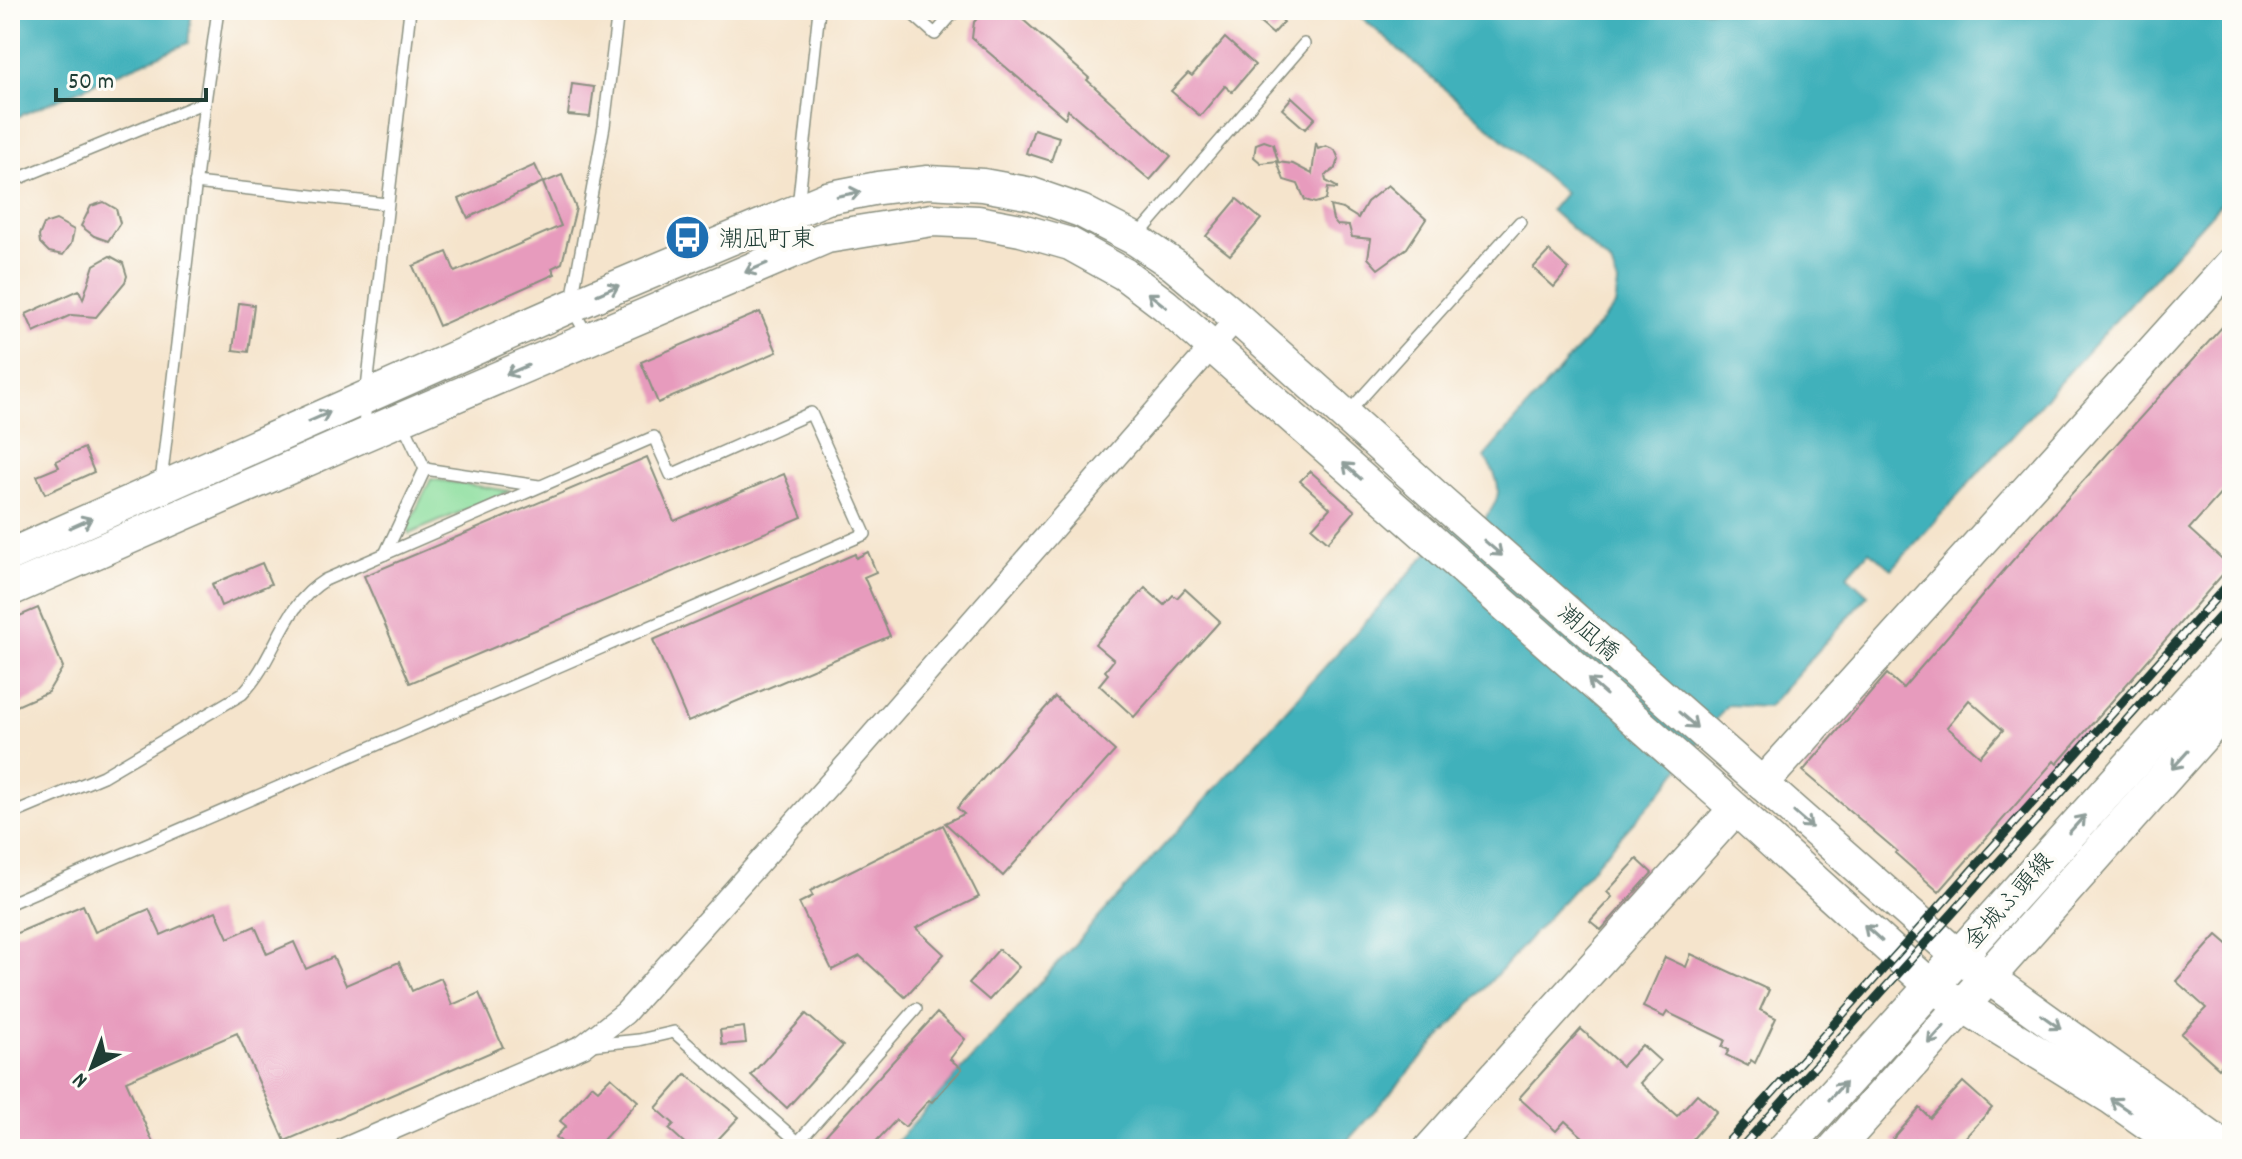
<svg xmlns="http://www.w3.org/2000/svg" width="2242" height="1159" font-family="Dekko,'Klee One',sans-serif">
<rect width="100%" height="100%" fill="#fdfcf7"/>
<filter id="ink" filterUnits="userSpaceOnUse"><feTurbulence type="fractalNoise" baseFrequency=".0125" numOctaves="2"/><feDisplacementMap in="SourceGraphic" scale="16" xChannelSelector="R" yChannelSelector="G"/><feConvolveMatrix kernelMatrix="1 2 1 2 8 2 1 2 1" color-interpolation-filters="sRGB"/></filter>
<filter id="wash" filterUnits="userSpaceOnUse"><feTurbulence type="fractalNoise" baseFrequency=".006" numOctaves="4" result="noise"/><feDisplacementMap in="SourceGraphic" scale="32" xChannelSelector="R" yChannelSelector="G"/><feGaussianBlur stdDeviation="1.8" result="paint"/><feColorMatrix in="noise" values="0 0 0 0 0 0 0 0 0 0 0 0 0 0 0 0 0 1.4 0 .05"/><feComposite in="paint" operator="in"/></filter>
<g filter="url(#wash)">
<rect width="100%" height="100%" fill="#f5e4cc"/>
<!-- green -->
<polygon fill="#8cde9e" stroke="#568e69" stroke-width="2" points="431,479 510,491 409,534 408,526"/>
<!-- water -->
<g fill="#41b1bb" stroke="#307778" stroke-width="2">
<polygon points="10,10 192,10 188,43 10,120"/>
<path d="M1353,10H2232V191L1892,569L1869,551L1847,576L1868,595L1768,707L1727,705L1667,785L1340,1149H890L1460,517L1475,531C1499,502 1508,489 1484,457L1615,306L1618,284L1611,264L1551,210L1565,193Z"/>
</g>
<g id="blocks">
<!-- building -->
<g fill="#e79bbd" fill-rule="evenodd">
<polygon points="984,10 1012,10 1089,78 1087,80 1171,156 1150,180 1068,110 1065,118 972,38 974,22"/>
<polygon points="1245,10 1270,10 1284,22 1273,34"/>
<polygon points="1225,38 1255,65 1232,92 1225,86 1200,116 1171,91 1188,73 1192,76"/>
<polygon points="572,84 594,87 590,117 568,115"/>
<polygon points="1292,97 1315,118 1305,129 1282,109"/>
<polygon points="1034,129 1059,137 1051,161 1026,153"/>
<polygon points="1264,141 1273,144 1278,161 1261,163 1254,157 1256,144"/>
<polygon points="1316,143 1318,149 1326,146 1335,150 1339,159 1336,168 1325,176 1326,181 1337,187 1337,189 1328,188 1326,200 1315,203 1305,200 1298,184 1284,180 1277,162 1293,164 1312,174"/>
<polygon points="535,165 543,182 468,218 459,199"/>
<polygon points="562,175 576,208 562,263 552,268 555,274 439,326 413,266 447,252 455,272 561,226 543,183"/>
<polygon points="1388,185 1426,219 1407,248 1378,269 1368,258 1371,239 1352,237 1349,226 1337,225 1333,220 1330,206 1343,209 1358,218 1367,202"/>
<polygon points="1237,199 1261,219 1230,255 1206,236"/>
<polygon points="104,202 116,209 120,223 108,241 94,236 81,226 91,206"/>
<polygon points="56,220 74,230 71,244 63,255 49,252 40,243 39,236 44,224"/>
<polygon points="1549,251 1569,269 1554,287 1533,268"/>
<polygon points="110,256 123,263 127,276 125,282 96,317 71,315 34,332 26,314 79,290 83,299 94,265"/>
<polygon points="239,303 254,305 248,352 233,350"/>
<polygon points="760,312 777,352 658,403 641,362"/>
<path d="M2232,316V481L2189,529L2230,566L2057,764L2054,761L1939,892L1895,853L1897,851L1803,771L1887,674L1903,688L2037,532ZM1969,700L2003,730L1980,756L1947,727Z"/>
<polygon points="84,448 94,472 45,494 37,476 59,467 56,461"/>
<polygon points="647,457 674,521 784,474 802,517 410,683 364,576"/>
<polygon points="1310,471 1355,511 1328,542 1312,528 1330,508 1300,481"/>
<polygon points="868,552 876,572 864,577 890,636 688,722 653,640 855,554 856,558"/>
<polygon points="262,563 271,584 221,606 212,584"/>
<polygon points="1145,588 1164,605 1173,595 1177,598 1185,589 1220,621 1134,717 1099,685 1108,674 1105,671 1114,660 1095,644"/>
<polygon points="38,608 63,667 48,692 10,709 10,620"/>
<polygon points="1055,697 1115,751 1003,876 945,823 964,814 957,808"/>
<polygon points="943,825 979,897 916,928 944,954 905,997 860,956 832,970 799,903 813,896 810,891"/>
<polygon points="1637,859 1652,873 1601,930 1590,921 1612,897 1607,892"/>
<polygon points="83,905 95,932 149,909 161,935 216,911 228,938 255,926 267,954 294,942 306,969 333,957 346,985 399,962 412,991 441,978 452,1005 479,993 503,1047 285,1141 237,1033 126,1081 156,1149 10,1149 10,936"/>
<polygon points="2217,935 2232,948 2232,1054 2219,1068 2181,1034 2206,1008 2176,981"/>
<polygon points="999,949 1019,967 989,1000 969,983"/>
<polygon points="1691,954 1769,990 1760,1010 1776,1018 1755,1063 1751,1060 1748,1066 1726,1055 1729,1050 1722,1047 1725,1040 1667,1012 1664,1017 1643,1007 1665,957 1686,967"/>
<polygon points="937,1013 965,1039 950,1059 962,1069 932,1102 929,1100 905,1127 896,1120 869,1149 813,1149"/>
<polygon points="806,1014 843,1046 787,1108 751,1075"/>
<polygon points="744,1027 746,1043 722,1045 720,1030"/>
<polygon points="1581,1029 1622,1066 1642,1045 1660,1061 1640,1083 1677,1116 1697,1094 1717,1111 1684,1149 1596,1149 1565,1121 1556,1131 1519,1098"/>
<polygon points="686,1074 739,1117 709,1149 691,1149 669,1129 674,1124 656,1108"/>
<polygon points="611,1077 638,1101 595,1149 569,1149 556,1137 566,1126 560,1121 592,1085 598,1090"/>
<polygon points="1963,1082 1992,1108 1955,1149 1902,1149 1892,1140 1920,1108 1930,1118"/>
</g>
</g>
</g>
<g filter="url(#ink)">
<use href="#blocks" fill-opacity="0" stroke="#8a9080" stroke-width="2"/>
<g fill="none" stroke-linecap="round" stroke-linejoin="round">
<defs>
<g id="lane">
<polyline points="908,10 935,34 956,10"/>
<polyline points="10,182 205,102"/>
<polyline points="195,183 387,204"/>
<polyline points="798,207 819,10"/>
<polyline points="1137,237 1304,44"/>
<polyline points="587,335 571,306 604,126 618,10"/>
<polyline points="1346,415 1520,222"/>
<polyline points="364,431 366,396 410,10"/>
<polyline points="425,469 539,486"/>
<polyline points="161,482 205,102 218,10"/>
<polyline points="385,554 425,469 402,421"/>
<path d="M10,815L103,776L242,694C277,658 280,608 325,580L654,437L671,475L811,413L865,534L10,903"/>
<polyline points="590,1045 639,1040 674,1032 798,1142"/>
<polyline points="792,1149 916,1009"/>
</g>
<polyline id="street" points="345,1149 583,1046 625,1013 848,763 1237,318"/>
<g id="secondary">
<polyline points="10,555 571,306 827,198 878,188 928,182 983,185 1032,194 1081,211 1135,239 1174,265 1237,318 1435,496 1958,956 2227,1149"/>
<polyline points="10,590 364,435 827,237 932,220 978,222 1021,230 1070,244 1124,274 1165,305 1719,794 1931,986 2111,1098 2184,1149"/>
<polyline points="1762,784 2232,263"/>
<polyline points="1430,1149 1735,809"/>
</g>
<g id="primary">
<polyline points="1785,1149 2232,653"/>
<polyline points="1835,1149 2232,702"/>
</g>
</defs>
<!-- lane casing -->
<use href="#lane" stroke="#8a9080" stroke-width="14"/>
<!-- street casing -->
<use href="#street" stroke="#8a9080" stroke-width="25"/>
<!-- secondary casing -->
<use href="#secondary" stroke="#8a9080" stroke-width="35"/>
<!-- primary casing -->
<use href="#primary" stroke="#8a9080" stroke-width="37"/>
<!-- lane -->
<use href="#lane" stroke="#fff" stroke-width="11"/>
<!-- street -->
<use href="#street" stroke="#fff" stroke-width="22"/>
<!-- secondary -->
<use href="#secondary" stroke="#fff" stroke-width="32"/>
<!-- primary -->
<use href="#primary" stroke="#fff" stroke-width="34"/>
<defs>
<g id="rail">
<polyline points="1722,1149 2232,580"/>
<polyline points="1740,1149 2232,603"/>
</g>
</defs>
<!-- rail casing -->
<use href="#rail" stroke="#1f3d34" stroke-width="9"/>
<!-- rail -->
<use href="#rail" stroke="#fdfcf7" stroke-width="6" stroke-dasharray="18" stroke-linecap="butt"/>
</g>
<!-- one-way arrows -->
<defs><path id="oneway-shaft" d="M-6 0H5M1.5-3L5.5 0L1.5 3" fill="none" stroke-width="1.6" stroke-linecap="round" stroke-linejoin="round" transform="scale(2)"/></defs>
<g stroke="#8f9e9a">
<use href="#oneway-shaft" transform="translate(849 194) rotate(-11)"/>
<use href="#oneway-shaft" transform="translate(756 268) rotate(157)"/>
<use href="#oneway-shaft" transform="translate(608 290) rotate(-23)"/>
<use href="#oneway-shaft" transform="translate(1157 300) rotate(-142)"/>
<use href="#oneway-shaft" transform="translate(517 370) rotate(157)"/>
<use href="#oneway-shaft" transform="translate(319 417) rotate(-24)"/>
<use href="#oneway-shaft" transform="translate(1352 471) rotate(-138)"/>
<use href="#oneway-shaft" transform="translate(81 523) rotate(-24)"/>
<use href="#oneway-shaft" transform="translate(1493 548) rotate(41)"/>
<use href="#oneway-shaft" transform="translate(1597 687) rotate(-139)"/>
<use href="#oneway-shaft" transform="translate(1688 720) rotate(41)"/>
<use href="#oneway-shaft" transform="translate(2180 760) rotate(132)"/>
<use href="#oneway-shaft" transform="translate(1803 820) rotate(41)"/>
<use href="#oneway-shaft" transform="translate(2077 824) rotate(-48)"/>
<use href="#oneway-shaft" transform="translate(1873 933) rotate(-138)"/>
<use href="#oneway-shaft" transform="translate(2051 1022) rotate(36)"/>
<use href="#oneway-shaft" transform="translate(1936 1035) rotate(132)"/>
<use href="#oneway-shaft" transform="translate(1837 1091) rotate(-48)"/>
<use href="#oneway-shaft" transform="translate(2120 1105) rotate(-146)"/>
</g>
</g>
<!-- icons -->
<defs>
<symbol id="bus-disc" viewBox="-11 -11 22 22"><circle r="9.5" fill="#1f6fb2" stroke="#fdfcf7"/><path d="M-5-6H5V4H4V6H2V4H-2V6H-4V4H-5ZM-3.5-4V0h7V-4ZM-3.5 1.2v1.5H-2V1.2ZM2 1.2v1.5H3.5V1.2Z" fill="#fff"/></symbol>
</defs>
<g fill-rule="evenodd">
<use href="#bus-disc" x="662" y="212" width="51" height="51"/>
</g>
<g text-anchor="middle" stroke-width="8" stroke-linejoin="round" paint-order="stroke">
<!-- poi labels -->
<g font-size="24" fill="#1f3d34" stroke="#fdfcf7" text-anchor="start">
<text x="719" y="246">潮凪町東</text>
</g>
<!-- street labels -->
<g font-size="24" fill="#1f3d34" stroke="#fdfcf7">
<text transform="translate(1589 632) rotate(41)" y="8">潮凪橋</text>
<text transform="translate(2008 900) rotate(-48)" y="8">金城ふ頭線</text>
</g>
</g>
<!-- margin -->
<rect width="2242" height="1159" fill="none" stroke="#fdfcf7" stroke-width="40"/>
<!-- north arrow -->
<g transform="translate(92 1067) rotate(222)" stroke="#fdfcf7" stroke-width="6" paint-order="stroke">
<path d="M0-6L14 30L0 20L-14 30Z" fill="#1f3d34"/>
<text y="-12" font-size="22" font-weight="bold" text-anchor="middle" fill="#1f3d34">N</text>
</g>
<!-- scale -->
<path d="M56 88v12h150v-12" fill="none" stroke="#1f3d34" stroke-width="4"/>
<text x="68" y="88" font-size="24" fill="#1f3d34" stroke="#fdfcf7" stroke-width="6" paint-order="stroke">50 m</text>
</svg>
